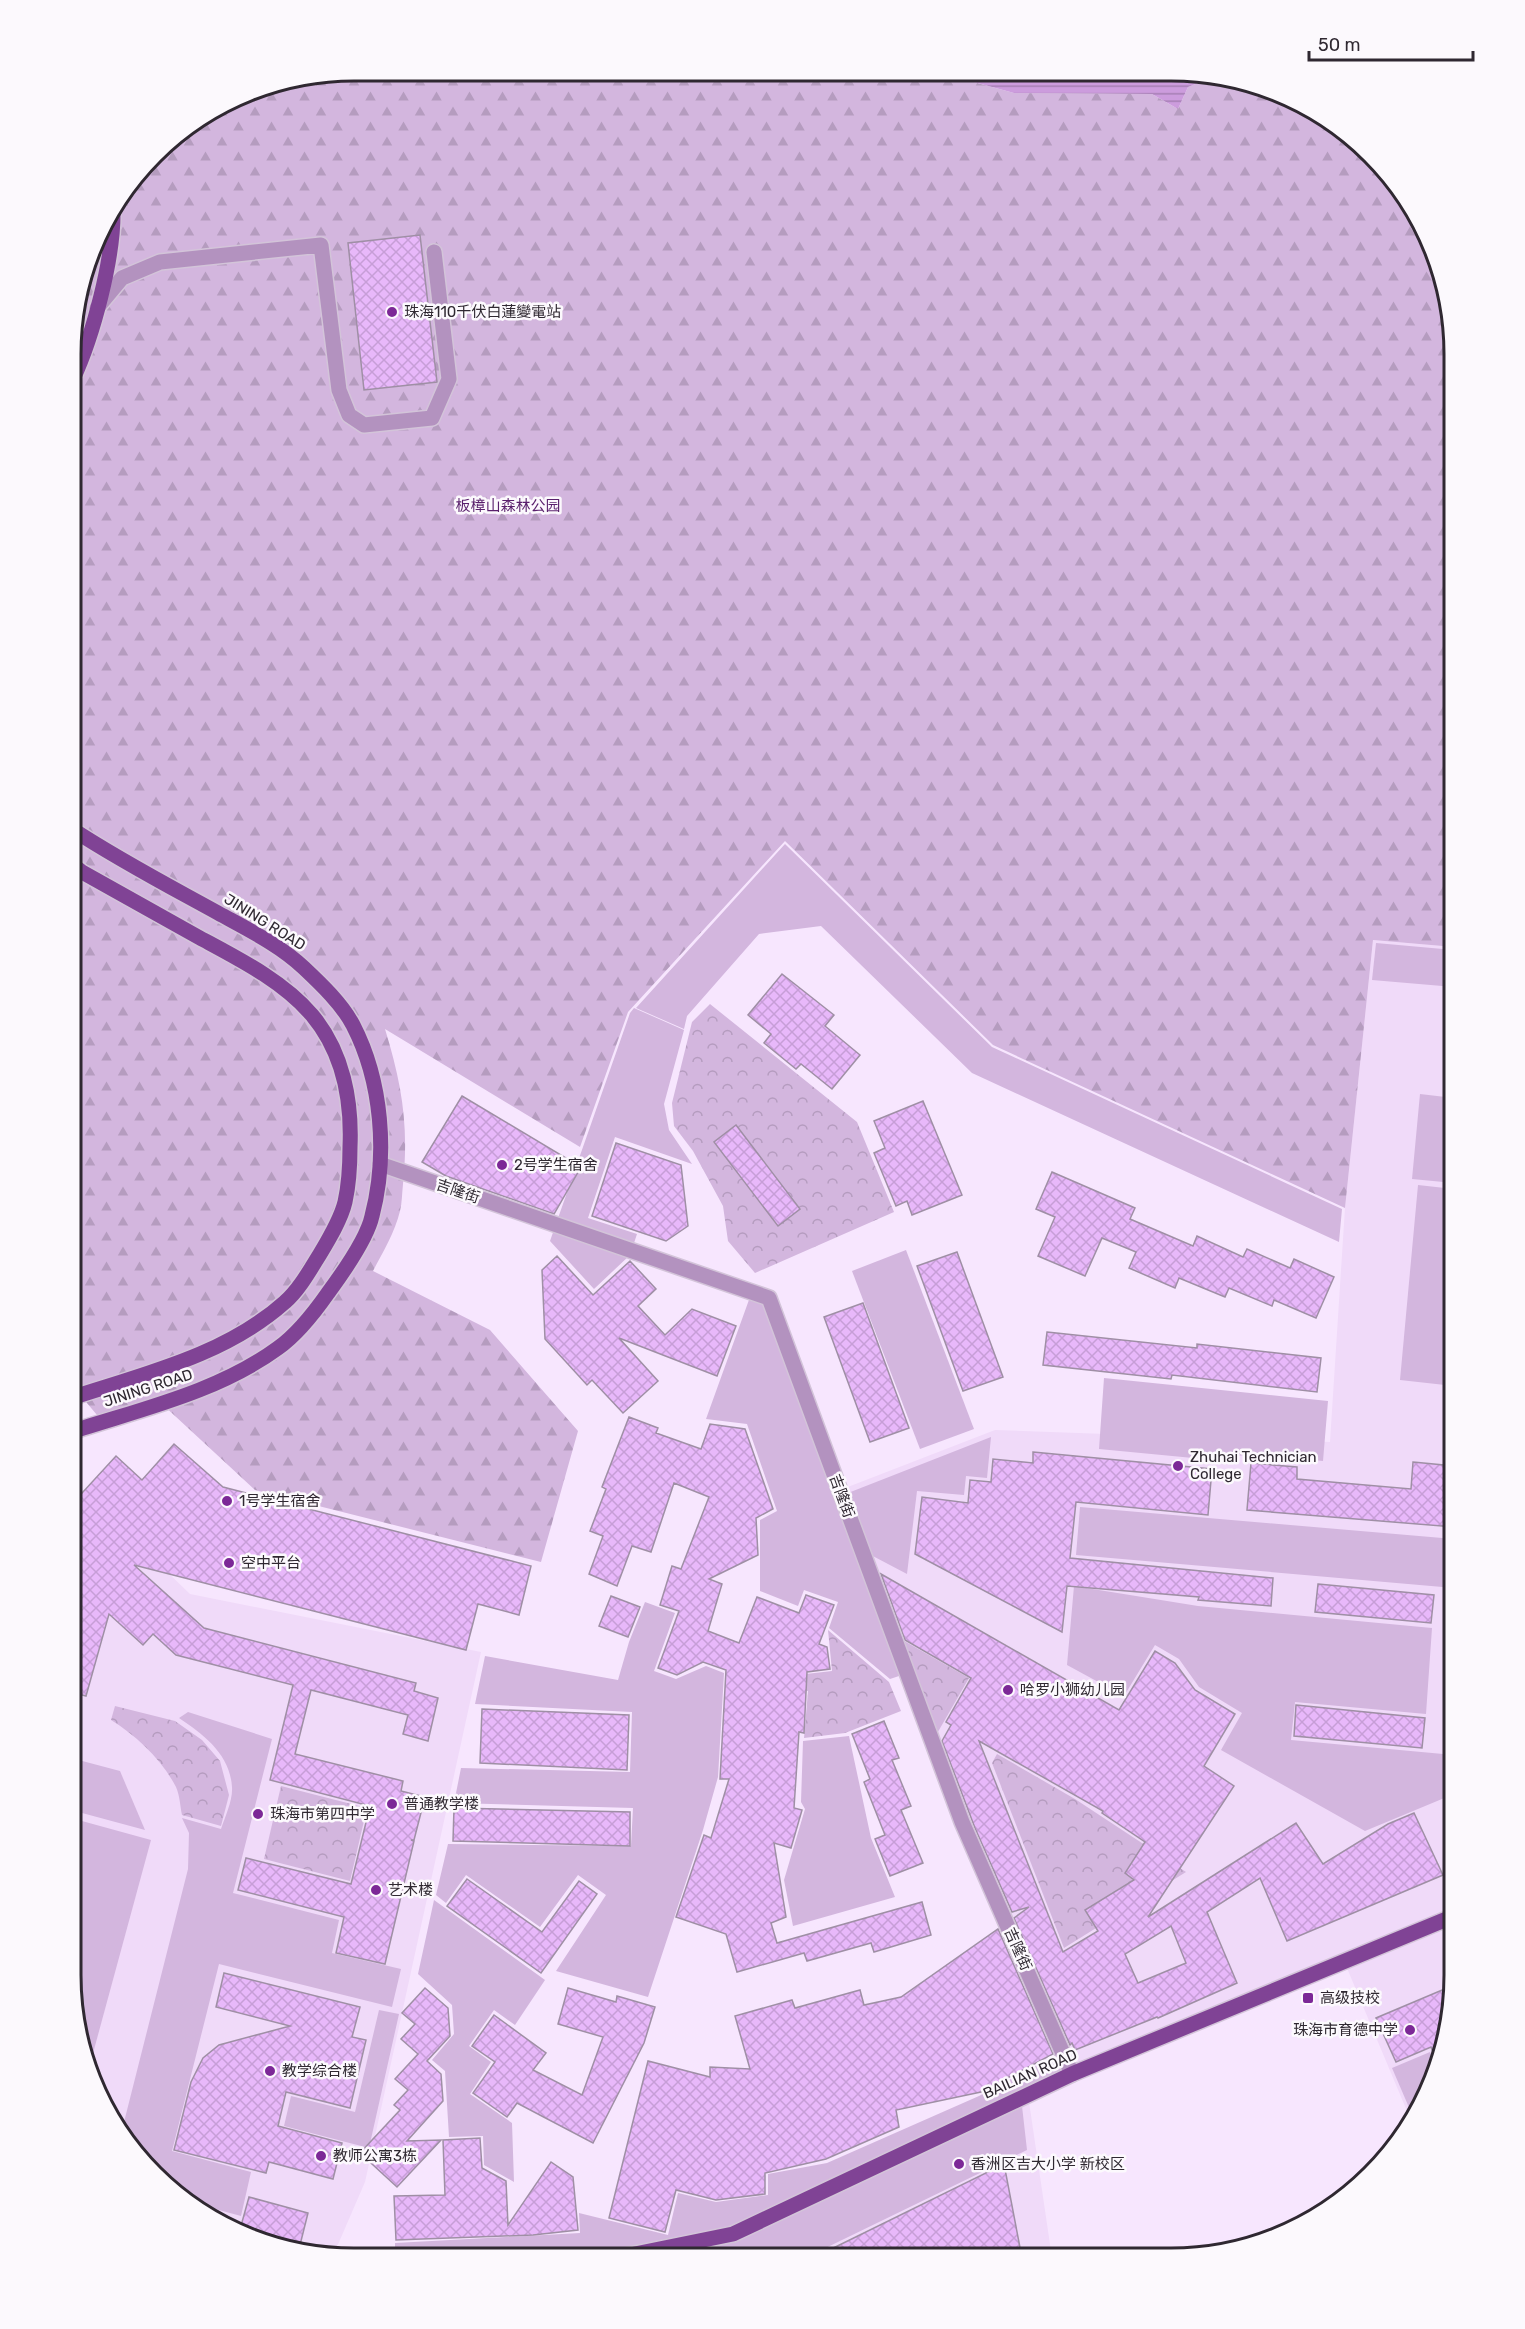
<svg xmlns="http://www.w3.org/2000/svg" width="1525" height="2329" font-family="Rubik,'Noto Sans SC',sans-serif">
<defs>
<pattern id="forest-firs" width="22" height="20" patternUnits="userSpaceOnUse" patternTransform="scale(1.5)"><rect width="22" height="20" fill="#d3b6de"/><path d="M5 1l3.5 6h-7zM16 11l3.5 6h-7z" fill="#b59cbf"/></pattern>
<pattern id="park-crowns" width="20" height="18" patternUnits="userSpaceOnUse" patternTransform="scale(1.5)"><rect width="20" height="18" fill="#d3b6de"/><path d="M2 6a3 3 0 1 1 6 0M12 15a3 3 0 1 1 6 0" fill="none" stroke="#b59cbf"/></pattern>
<pattern id="water-rules" width="6" height="5" patternUnits="userSpaceOnUse" patternTransform="scale(1.5)"><rect width="6" height="5" fill="#cc9cdd"/><path d="M0 2.5h6" fill="none" stroke="#a67fb4"/></pattern>
<pattern id="building-cross-hatch" width="8" height="8" patternUnits="userSpaceOnUse" patternTransform="scale(1.5)"><rect width="8" height="8" fill="#e8b8fa"/><path d="M0 0l8 8M0 8l8-8" fill="none" stroke="#c79ed7"/></pattern>
</defs>
<rect width="100%" height="100%" fill="#f7e6fe"/>
<!-- built -->
<g fill="#f0daf9">
<polygon points="1373,940 1454,947 1454,1994 1439,2067 1412,2123 1344,1961 1073,2074 963,1822 840,1490 995,1430 1330,1442 1345,1208"/>
<polygon points="71,1479 190,1594 481,1652 365,2182 333,2256 317,2256 246,2237 182,2200 129,2148 92,2084 71,1975"/>
<polygon points="1028,2095 1052,2258 637,2257"/>
</g>
<!-- grass -->
<g fill="#d3b6de">
<polygon points="785,844 992,1047 1342,1209 1339,1242 972,1073 821,926 759,934 687,1016 684,1029 636,1008"/>
<polygon points="1376,943 1454,950 1454,987 1372,980"/>
<polygon points="634,1008 684,1030 664,1104 669,1130 692,1164 615,1137 588,1218 637,1234 630,1255 594,1289 550,1241 630,1013"/>
<polygon points="1420,1094 1454,1098 1454,1183 1412,1179"/>
<polygon points="1418,1185 1454,1189 1454,1386 1400,1380"/>
<polygon points="906,1250 974,1429 920,1449 852,1271"/>
<polygon points="750,1297 766,1302 905,1674 890,1679 829,1628 838,1602 804,1590 798,1606 760,1591 760,1520 777,1511 747,1424 706,1419"/>
<polygon points="1104,1378 1328,1401 1323,1461 1250,1454 1214,1460 1099,1449"/>
<polygon points="991,1437 987,1478 966,1476 964,1495 917,1491 907,1574 869,1554 848,1493"/>
<polygon points="1080,1507 1454,1539 1454,1588 1076,1555"/>
<polygon points="1074,1586 1198,1606 1432,1628 1426,1714 1295,1702 1291,1740 1454,1755 1454,1794 1365,1831 1221,1750 1242,1713 1199,1687 1179,1659 1155,1645 1124,1696 1067,1665"/>
<polygon points="645,1602 675,1613 654,1671 676,1679 706,1666 724,1673 718,1777 703,1830 648,1997 556,1971 606,1895 578,1875 540,1927 466,1875 446,1903 436,1895 448,1844 631,1846 633,1808 454,1803 461,1768 630,1772 632,1712 475,1704 485,1656 618,1680 629,1642"/>
<path d="M188,1712L272,1739L233,1893L339,1920L332,1953L401,1969L392,2007L219,1964L172,2151L251,2172L241,2216L182,2200L129,2148L121,2134L188,1869L189,1833L182,1818L221,1829C225,1817 233,1800 232,1787C230,1754 204,1735 179,1718Z"/>
<polygon points="849,1736 871,1838 895,1897 793,1926 784,1880 805,1809 801,1802 803,1741"/>
<polygon points="71,1758 120,1771 145,1830 71,1810"/>
<polygon points="71,1818 151,1840 89,2068 71,1975"/>
<polygon points="434,1900 545,1980 515,2025 494,2010 469,2046 491,2062 470,2094 512,2123 514,2182 484,2165 483,2136 449,2137 445,2071 432,2060 454,2034 452,2005 418,1974"/>
<polygon points="379,2010 399,2014 369,2148 284,2126 291,2096 355,2112"/>
<polygon points="1430,2052 1438,2069 1414,2119 1392,2068"/>
<polygon points="1060,2053 1068,2073 731,2231 637,2251 595,2257 395,2256 395,2243 580,2233 579,2213 668,2235 678,2193 716,2202 768,2195 768,2174 827,2163 979,2096"/>
<polygon points="1022,2106 1027,2150 807,2257 659,2257 742,2239"/>
</g>
<!-- forest -->
<path fill="url(#forest-firs)" d="M354,71L937,72L1014,93L1152,94L1178,109L1188,87L1218,75L1279,92L1343,129L1396,181L1433,245L1454,354V947L1373,940L1345,1208L993,1045L785,841L628,1012L580,1147L385,1029C402,1085 409,1125 403,1184C402,1193 402,1203 400,1211C395,1232 383,1252 373,1271L490,1330L578,1431L541,1562L255,1490L161,1403L102,1421L71,1384L73,317L100,228L167,141L246,92Z"/>
<!-- park -->
<g fill="url(#park-crowns)">
<polygon points="710,1004 857,1122 894,1212 755,1273 728,1241 723,1206 693,1151 674,1126 672,1103 692,1022"/>
<polygon points="828,1630 889,1682 901,1711 845,1733 804,1738 808,1691 771,1688 771,1678 832,1671"/>
<polygon points="899,1638 969,1678 935,1737"/>
<path d="M115,1706L175,1721L202,1740L220,1761L229,1795L221,1826L182,1815C180,1806 180,1796 176,1787C162,1760 137,1736 111,1720Z"/>
<polygon points="997,1754 1075,1799 1186,1872 1064,1948 992,1763"/>
<polygon points="281,1786 367,1808 350,1881 264,1859"/>
</g>
<!-- water -->
<polygon fill="url(#water-rules)" points="937,72 1209,73 1218,75 1188,87 1178,109 1152,94 1014,93"/>
<!-- building -->
<g fill="url(#building-cross-hatch)" stroke="#9f8fa5" stroke-width="1.5" fill-rule="evenodd">
<polygon points="420,235 437,382 364,390 348,243"/>
<polygon points="782,974 834,1015 825,1026 860,1055 832,1089 801,1064 796,1069 764,1043 771,1034 748,1015"/>
<polygon points="462,1096 581,1167 554,1214 446,1176 422,1162"/>
<polygon points="923,1101 962,1195 912,1215 907,1201 896,1206 874,1153 885,1148 874,1121"/>
<polygon points="736,1125 800,1209 778,1226 714,1142"/>
<polygon points="616,1143 681,1165 688,1226 666,1241 592,1216"/>
<polygon points="1052,1172 1135,1208 1130,1219 1193,1246 1197,1236 1243,1257 1247,1249 1290,1268 1294,1259 1334,1277 1316,1318 1274,1300 1272,1306 1229,1288 1225,1297 1179,1278 1175,1288 1129,1268 1136,1252 1102,1238 1085,1276 1038,1256 1055,1217 1036,1209"/>
<polygon points="957,1252 1003,1377 963,1391 917,1266"/>
<polygon points="557,1256 593,1295 630,1261 656,1289 638,1306 665,1335 692,1309 736,1326 717,1376 619,1338 658,1381 623,1413 592,1380 587,1385 545,1339 542,1270"/>
<polygon points="863,1303 909,1428 870,1442 824,1317"/>
<polygon points="1047,1332 1197,1348 1197,1344 1321,1358 1317,1392 1172,1375 1171,1379 1043,1365"/>
<polygon points="629,1417 658,1428 656,1433 701,1449 710,1424 745,1429 773,1509 756,1518 758,1555 709,1579 722,1584 708,1631 739,1643 757,1597 799,1613 806,1595 834,1605 819,1644 827,1647 830,1669 807,1672 804,1733 799,1732 794,1808 802,1810 791,1848 774,1843 786,1917 771,1923 777,1943 922,1902 931,1935 874,1952 871,1943 807,1961 804,1953 737,1972 726,1934 676,1917 704,1835 711,1838 729,1779 720,1779 726,1670 703,1662 677,1675 658,1668 679,1611 660,1605 672,1566 681,1569 709,1497 674,1483 651,1552 632,1546 617,1586 589,1574 603,1536 590,1531 606,1489 602,1487"/>
<polygon points="174,1444 223,1487 531,1566 519,1615 478,1604 466,1650 134,1565 204,1628 416,1683 414,1691 438,1698 428,1741 403,1734 408,1715 311,1690 295,1754 403,1781 401,1791 425,1797 414,1840 411,1840 414,1841 385,1964 336,1953 344,1917 238,1890 246,1858 351,1884 370,1806 270,1780 293,1685 176,1655 153,1634 143,1645 109,1614 86,1696 71,1692 71,1505 116,1456 142,1480"/>
<polygon points="1033,1452 1212,1469 1208,1515 1076,1502 1070,1558 1273,1578 1271,1606 1198,1600 1199,1597 1067,1586 1062,1632 915,1554 922,1497 968,1503 970,1480 991,1482 993,1459 1033,1463"/>
<polygon points="1413,1462 1454,1466 1454,1527 1247,1510 1251,1463 1297,1467 1297,1479 1411,1489"/>
<path d="M881,1574L1119,1710L1155,1651L1175,1663L1195,1690L1235,1714L1204,1766L1234,1786L1148,1917L1296,1823L1323,1864L1388,1824L1414,1813L1443,1875L1287,1941L1260,1878L1207,1912L1237,1983L1158,2018L1157,2017L1075,2050L1072,2043L1070,2045L1014,1918L1029,1907L1012,1912L975,1828L942,1741L951,1725L946,1722L971,1678L905,1640ZM979,1741L1103,1811L1102,1813L1145,1842L1125,1873L1134,1880L1085,1910L1098,1931L1063,1952ZM1171,1926L1186,1963L1138,1983L1125,1954Z"/>
<polygon points="1318,1584 1434,1595 1431,1623 1315,1612"/>
<polygon points="611,1596 640,1607 628,1637 599,1626"/>
<polygon points="1296,1705 1425,1718 1422,1748 1294,1736"/>
<polygon points="482,1709 629,1715 627,1770 480,1763"/>
<polygon points="884,1721 899,1758 892,1760 911,1806 901,1810 923,1863 890,1876 875,1839 885,1835 864,1782 870,1779 852,1734"/>
<polygon points="454,1808 630,1812 630,1846 453,1841"/>
<polygon points="467,1879 542,1932 579,1881 597,1894 541,1973 447,1906"/>
<polygon points="998,1929 1053,2054 981,2092 896,2110 899,2127 826,2159 765,2173 765,2194 716,2200 676,2190 665,2232 609,2218 648,2061 710,2077 710,2067 750,2069 735,2016 792,2000 795,2008 860,1990 864,2005 901,1997"/>
<polygon points="224,1973 360,2007 352,2037 366,2040 350,2108 286,2092 278,2126 342,2143 333,2179 269,2162 266,2173 174,2150 191,2082 203,2058 219,2045 290,2026 216,2007"/>
<polygon points="1454,1985 1439,2067 1431,2047 1396,2062 1376,2018"/>
<polygon points="425,1988 448,2008 450,2036 427,2061 441,2074 443,2101 407,2141 441,2140 397,2187 360,2153 400,2110 394,2105 408,2090 395,2079 418,2054 401,2039 415,2024 402,2013"/>
<polygon points="568,1988 616,2002 617,1996 655,2007 644,2043 593,2143 517,2103 507,2117 473,2093 495,2062 472,2046 494,2015 546,2053 533,2070 582,2095 603,2037 558,2024"/>
<polygon points="480,2138 482,2168 506,2181 508,2225 551,2162 573,2177 578,2230 533,2235 396,2240 394,2196 445,2195 443,2140"/>
<polygon points="1004,2164 1022,2258 813,2258"/>
<polygon points="249,2197 308,2213 299,2249 239,2233"/>
</g>
<g fill="none" stroke-linecap="round" stroke-linejoin="round">
<defs>
<g id="minor">
<polyline points="97,308 122,278 160,262 321,245 339,390 349,415 364,425 432,418 449,379 434,252"/>
<polyline points="380,1164 769,1298 962,1822 1072,2074"/>
</g>
<g id="major">
<path d="M73,379C93,336 114,258 113,210"/>
<path d="M71,1398C144,1374 226,1355 285,1302C299,1290 310,1270 320,1254C329,1239 341,1219 345,1202C349,1184 350,1165 350,1147C352,1101 343,1052 312,1015C283,981 239,959 200,938C161,916 121,894 82,872L72,864"/>
<path d="M71,1432C141,1409 218,1392 278,1348C298,1334 314,1313 328,1293C342,1274 367,1239 372,1216C388,1155 382,1081 353,1025C342,1004 321,984 304,968C280,945 247,929 218,913C169,886 119,860 72,829"/>
<polyline points="620,2257 733,2234 1072,2074 1454,1916"/>
</g>
</defs>
<!-- minor casing -->
<use href="#minor" stroke="#d3c4d9" stroke-width="18"/>
<!-- major casing -->
<use href="#major" stroke="#d3c4d9" stroke-width="18"/>
<!-- minor -->
<use href="#minor" stroke="#b392bf" stroke-width="15"/>
<!-- major -->
<use href="#major" stroke="#804395" stroke-width="15"/>
</g>
<!-- markers -->
<g fill="#7c2897" stroke="#fcf9fd" stroke-width="2">
<circle cx="392" cy="312" r="6"/>
<circle cx="502" cy="1165" r="6"/>
<circle cx="1178" cy="1466" r="6"/>
<circle cx="227" cy="1501" r="6"/>
<circle cx="229" cy="1563" r="6"/>
<circle cx="1008" cy="1690" r="6"/>
<circle cx="392" cy="1804" r="6"/>
<circle cx="258" cy="1814" r="6"/>
<circle cx="376" cy="1890" r="6"/>
<rect x="1302" y="1992" width="12" height="12" rx="3"/>
<circle cx="1410" cy="2030" r="6"/>
<circle cx="270" cy="2071" r="6"/>
<circle cx="321" cy="2156" r="6"/>
<circle cx="959" cy="2164" r="6"/>
</g>
<g text-anchor="middle" stroke-width="5" stroke-linejoin="round" paint-order="stroke">
<!-- poi labels -->
<g font-size="15" fill="#2f2831" stroke="#fcf9fd" text-anchor="start">
<text x="404" y="317">珠海110千伏白蓮變電站</text>
<text x="514" y="1170">2号学生宿舍</text>
<text x="1190" y="1462">Zhuhai Technician<tspan x="1190" dy="17">College</tspan></text>
<text x="239" y="1506">1号学生宿舍</text>
<text x="241" y="1568">空中平台</text>
<text x="1020" y="1695">哈罗小狮幼儿园</text>
<text x="404" y="1809">普通教学楼</text>
<text x="270" y="1819">珠海市第四中学</text>
<text x="388" y="1895">艺术楼</text>
<text x="1320" y="2003">高级技校</text>
<text x="1398" y="2035" text-anchor="end">珠海市育德中学</text>
<text x="282" y="2076">教学综合楼</text>
<text x="333" y="2161">教师公寓3栋</text>
<text x="971" y="2169">香洲区吉大小学 新校区</text>
</g>
<!-- park labels -->
<g font-size="15" fill="#591f6c" stroke="#fcf9fd">
<text x="508" y="511">板樟山森林公园</text>
</g>
<!-- street labels -->
<g font-size="15" fill="#2f2831" stroke="#fcf9fd">
<text transform="translate(265 922) rotate(32)" y="5">JINING ROAD</text>
<text transform="translate(458 1191) rotate(19)" y="5">吉隆街</text>
<text transform="translate(148 1388) rotate(-18)" y="5">JINING ROAD</text>
<text transform="translate(842 1496) rotate(70)" y="5">吉隆街</text>
<text transform="translate(1018 1949) rotate(66)" y="5">吉隆街</text>
<text transform="translate(1030 2074) rotate(-24)" y="5">BAILIAN ROAD</text>
</g>
</g>
<!-- crop -->
<path d="M0 0H1525V2329H0ZM354 81H1171A273 273 0 0 1 1444 354V1975A273 273 0 0 1 1171 2248H354A273 273 0 0 1 81 1975V354A273 273 0 0 1 354 81Z" fill="#fcf9fd" fill-rule="evenodd"/>
<path fill="none" stroke="#2f2831" stroke-width="3" d="M354 81H1171A273 273 0 0 1 1444 354V1975A273 273 0 0 1 1171 2248H354A273 273 0 0 1 81 1975V354A273 273 0 0 1 354 81Z"/>
<!-- scale -->
<path d="M1309 51v9h164v-9" fill="none" stroke="#2f2831" stroke-width="3"/>
<text x="1318" y="51" font-size="18" fill="#2f2831" stroke="#fcf9fd" stroke-width="4.5" paint-order="stroke">50 m</text>
</svg>
